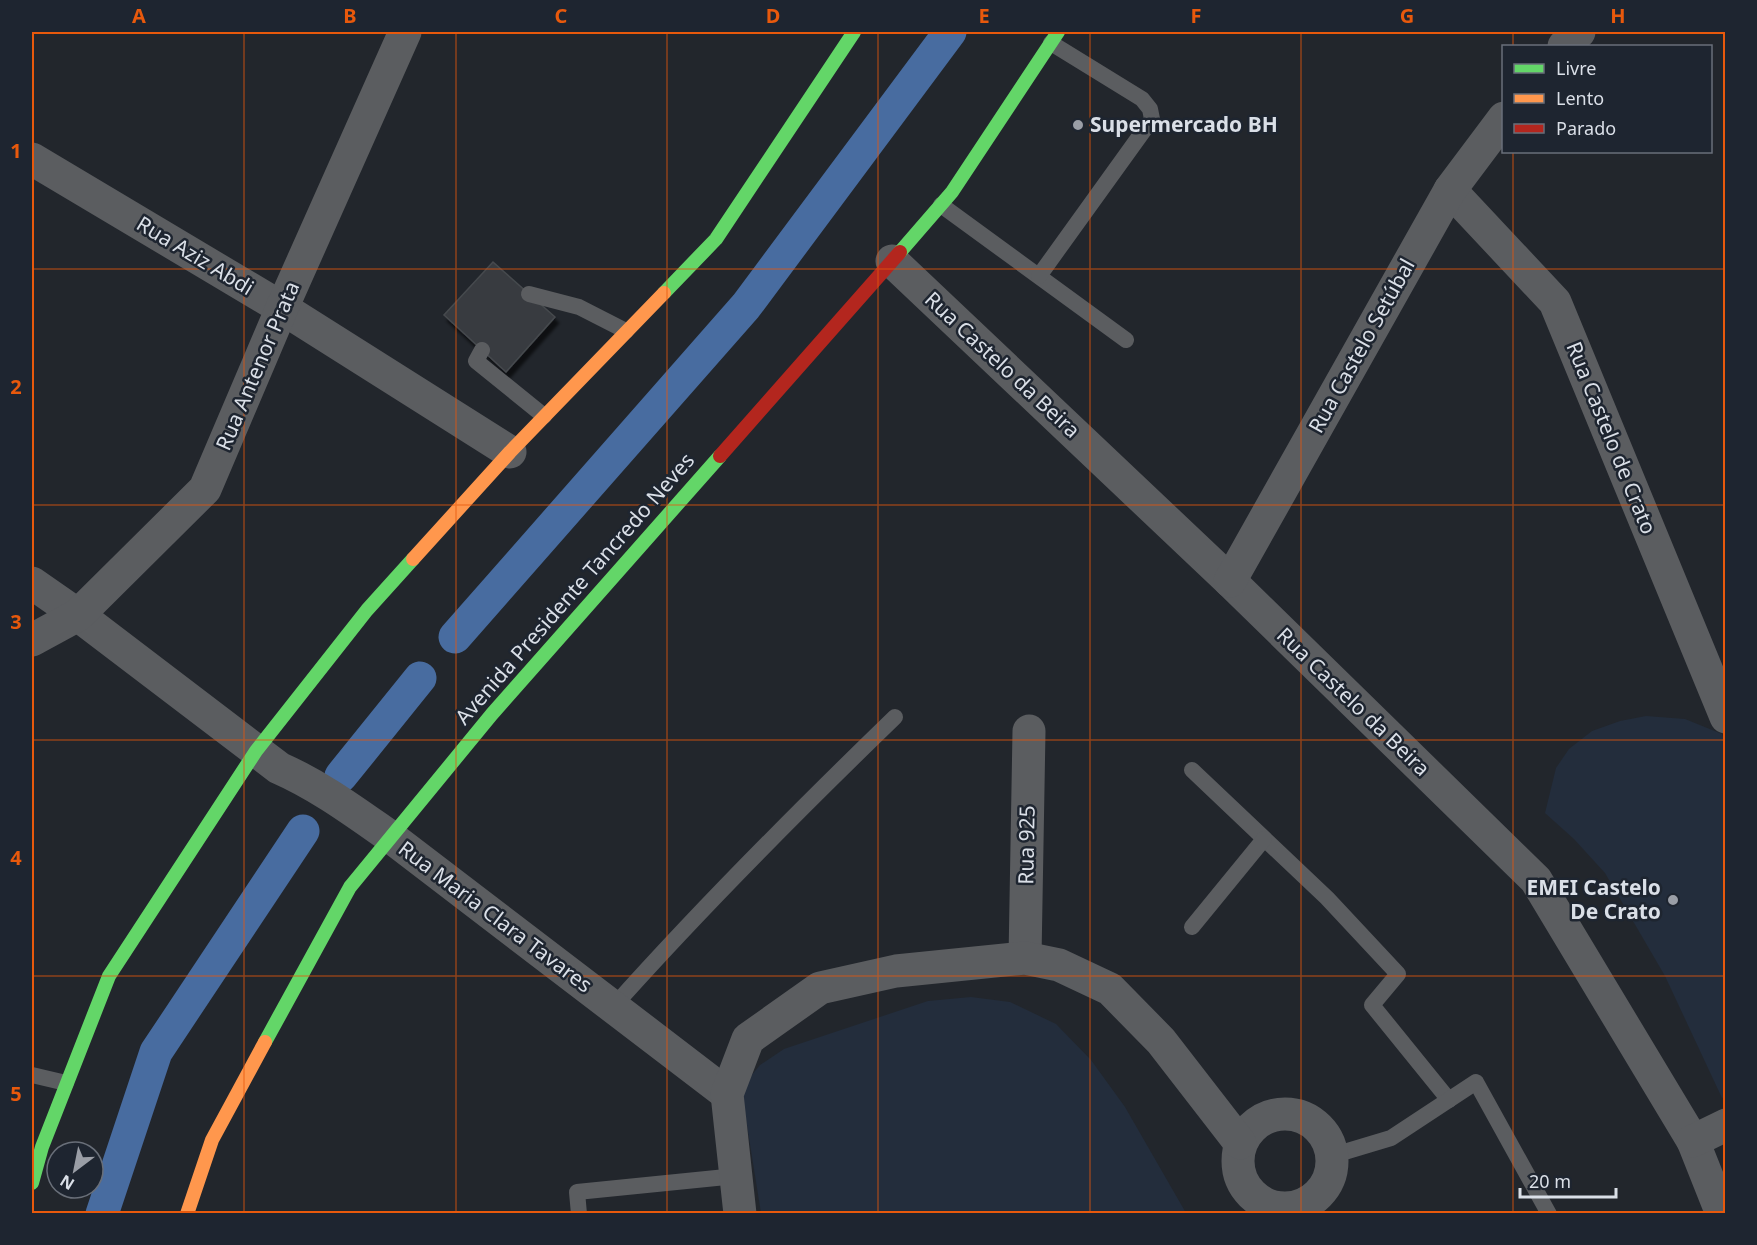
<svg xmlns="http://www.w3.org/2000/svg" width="1757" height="1245" font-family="'Noto Sans',sans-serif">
<defs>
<filter id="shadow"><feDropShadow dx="3.5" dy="6" stdDeviation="1.5" flood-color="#0009"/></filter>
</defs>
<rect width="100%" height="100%" fill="#22262c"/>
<!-- built -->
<g fill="#232d3c">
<polygon points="1646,716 1685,719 1722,734 1725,742 1726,1096 1722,1098 1665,976 1605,873 1574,839 1545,813 1556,768 1569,749 1592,731 1620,721"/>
<polygon points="971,997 1010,1002 1056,1024 1091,1060 1125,1107 1186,1213 761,1213 741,1088 760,1065 784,1049 928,1001"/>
</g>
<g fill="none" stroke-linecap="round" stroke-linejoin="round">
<!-- canal -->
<g stroke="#486ca0" stroke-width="33">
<polyline points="455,637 746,306 950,32"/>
<polyline points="341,776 420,678"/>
<polyline points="102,1214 156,1052 303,831"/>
</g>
</g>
<!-- building -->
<polygon fill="#383b40" stroke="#464a4e" stroke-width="1.5" filter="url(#shadow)" points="493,262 555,317 506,372 444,315"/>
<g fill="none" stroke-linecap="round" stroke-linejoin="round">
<!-- lane -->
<g stroke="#5b5d60" stroke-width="16">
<polyline points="941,205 1126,340"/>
<polyline points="1039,276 1152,119 1150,109 1142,99 1051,43"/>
<polyline points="529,294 579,307 626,331"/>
<polyline points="482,350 476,361 544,416"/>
<polyline points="1192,770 1327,898 1398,974 1372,1005 1449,1100"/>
<polyline points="1192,927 1264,839"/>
<path d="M613,1007C703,906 798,811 895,717"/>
<polyline points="32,1075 66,1083"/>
<polyline points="1331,1156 1391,1138 1476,1082 1549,1214"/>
<polyline points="579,1214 577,1192 736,1176"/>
</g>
<!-- street -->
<g stroke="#5b5d60" stroke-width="33">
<polyline points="1564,46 1579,32"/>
<polyline points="32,159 282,308 510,452"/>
<polyline points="1450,190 1555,302 1726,717"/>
<polyline points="892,261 1230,581 1536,880 1693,1141 1722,1214"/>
<polyline points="1230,581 1450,190 1504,118"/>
<path d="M32,583L78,615L279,768C320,786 356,813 392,838L727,1094"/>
<polyline points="32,640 78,615 205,489 282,308 405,32"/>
<polyline points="1025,958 1029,731"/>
<circle cx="1285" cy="1161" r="47"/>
<polyline points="1693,1141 1726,1125"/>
<polyline points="740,1214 727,1094 748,1039 820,988 896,971 1025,958 1059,965 1110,989 1161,1041 1240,1143"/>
</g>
<!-- fast -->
<g stroke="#63d668" stroke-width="14">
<polyline points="900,252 952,192 1058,32"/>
<polyline points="664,293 716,239 854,32"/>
<polyline points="265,1042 350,887 492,714 720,456"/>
<polyline points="32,1183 42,1147 109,976 256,751 367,610 413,559"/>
</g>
<!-- slow -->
<g stroke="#ff974d" stroke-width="14">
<polyline points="413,559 510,452 664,293"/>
<polyline points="187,1214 212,1140 265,1042"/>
</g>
<!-- jam -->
<polyline stroke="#b3261e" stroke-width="14" points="720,456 900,252"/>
</g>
<!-- grid -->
<path fill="none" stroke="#e8590c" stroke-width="1.5" stroke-opacity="0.55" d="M244,32V1214M456,32V1214M667,32V1214M878,32V1214M1090,32V1214M1301,32V1214M1513,32V46M1513,152V1214M32,269H1726M32,505H1726M32,740H1726M32,976H1726"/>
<!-- markers -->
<g fill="#9a9ea6" stroke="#1e2530" stroke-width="2">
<circle cx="1078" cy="125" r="6"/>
<circle cx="1673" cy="900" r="6"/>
</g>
<g text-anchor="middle" stroke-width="5" stroke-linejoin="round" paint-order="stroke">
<!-- poi labels -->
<g font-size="21" font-weight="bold" fill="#dadfe7" stroke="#1e2530" text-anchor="start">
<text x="1090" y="132">Supermercado BH</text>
<text x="1661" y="895" text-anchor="end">EMEI Castelo<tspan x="1661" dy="24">De Crato</tspan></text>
</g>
<!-- street labels -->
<g font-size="21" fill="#dadfe7" stroke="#1e2530">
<text transform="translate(195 256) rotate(31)" y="7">Rua Aziz Abdi</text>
<text transform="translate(1362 346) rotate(-61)" y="7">Rua Castelo Setúbal</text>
<text transform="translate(1002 365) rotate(43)" y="7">Rua Castelo da Beira</text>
<text transform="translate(258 366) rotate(-67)" y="7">Rua Antenor Prata</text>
<text transform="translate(1611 438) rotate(68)" y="7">Rua Castelo de Crato</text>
<text transform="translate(575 589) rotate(-49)" y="7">Avenida Presidente Tancredo Neves</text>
<text transform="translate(1353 702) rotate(44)" y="7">Rua Castelo da Beira</text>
<text transform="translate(1027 845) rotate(-89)" y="7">Rua 925</text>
<text transform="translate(495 917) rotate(37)" y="7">Rua Maria Clara Tavares</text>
</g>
</g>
<!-- border -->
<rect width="1757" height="1245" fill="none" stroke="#1e2530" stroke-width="66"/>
<!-- legend -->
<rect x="1502" y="45" width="210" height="108" fill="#1e2530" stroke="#696f79" stroke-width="1.5"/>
<rect x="1514" y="64" width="30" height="9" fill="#63d668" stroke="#696f79" stroke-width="1.5"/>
<text x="1556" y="75" font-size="18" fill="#dadfe7">Livre</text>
<rect x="1514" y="94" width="30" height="9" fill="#ff974d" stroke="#696f79" stroke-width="1.5"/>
<text x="1556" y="105" font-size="18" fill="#dadfe7">Lento</text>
<rect x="1514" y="124" width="30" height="9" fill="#b3261e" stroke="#696f79" stroke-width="1.5"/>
<text x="1556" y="135" font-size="18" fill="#dadfe7">Parado</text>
<!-- north arrow -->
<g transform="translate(75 1170) rotate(212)"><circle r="28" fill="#1e2530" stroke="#696f79" stroke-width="1.5"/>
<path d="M0-4.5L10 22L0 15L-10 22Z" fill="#9a9ea6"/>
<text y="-9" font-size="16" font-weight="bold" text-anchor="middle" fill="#dadfe7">N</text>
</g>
<!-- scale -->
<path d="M1520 1188v9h96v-9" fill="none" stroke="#dadfe7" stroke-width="3"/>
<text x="1529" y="1188" font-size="18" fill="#dadfe7" stroke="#1e2530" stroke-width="4.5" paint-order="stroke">20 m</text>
<rect x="33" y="33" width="1691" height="1179" fill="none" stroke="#e8590c" stroke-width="2"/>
<g font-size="20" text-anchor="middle" font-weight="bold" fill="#e8590c">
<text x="139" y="23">A</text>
<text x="350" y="23">B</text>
<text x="561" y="23">C</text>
<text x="773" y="23">D</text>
<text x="984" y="23">E</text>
<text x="1196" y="23">F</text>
<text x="1407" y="23">G</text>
<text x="1618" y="23">H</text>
<text x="16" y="158">1</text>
<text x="16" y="394">2</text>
<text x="16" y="629">3</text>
<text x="16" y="865">4</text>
<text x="16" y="1101">5</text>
</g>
</svg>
